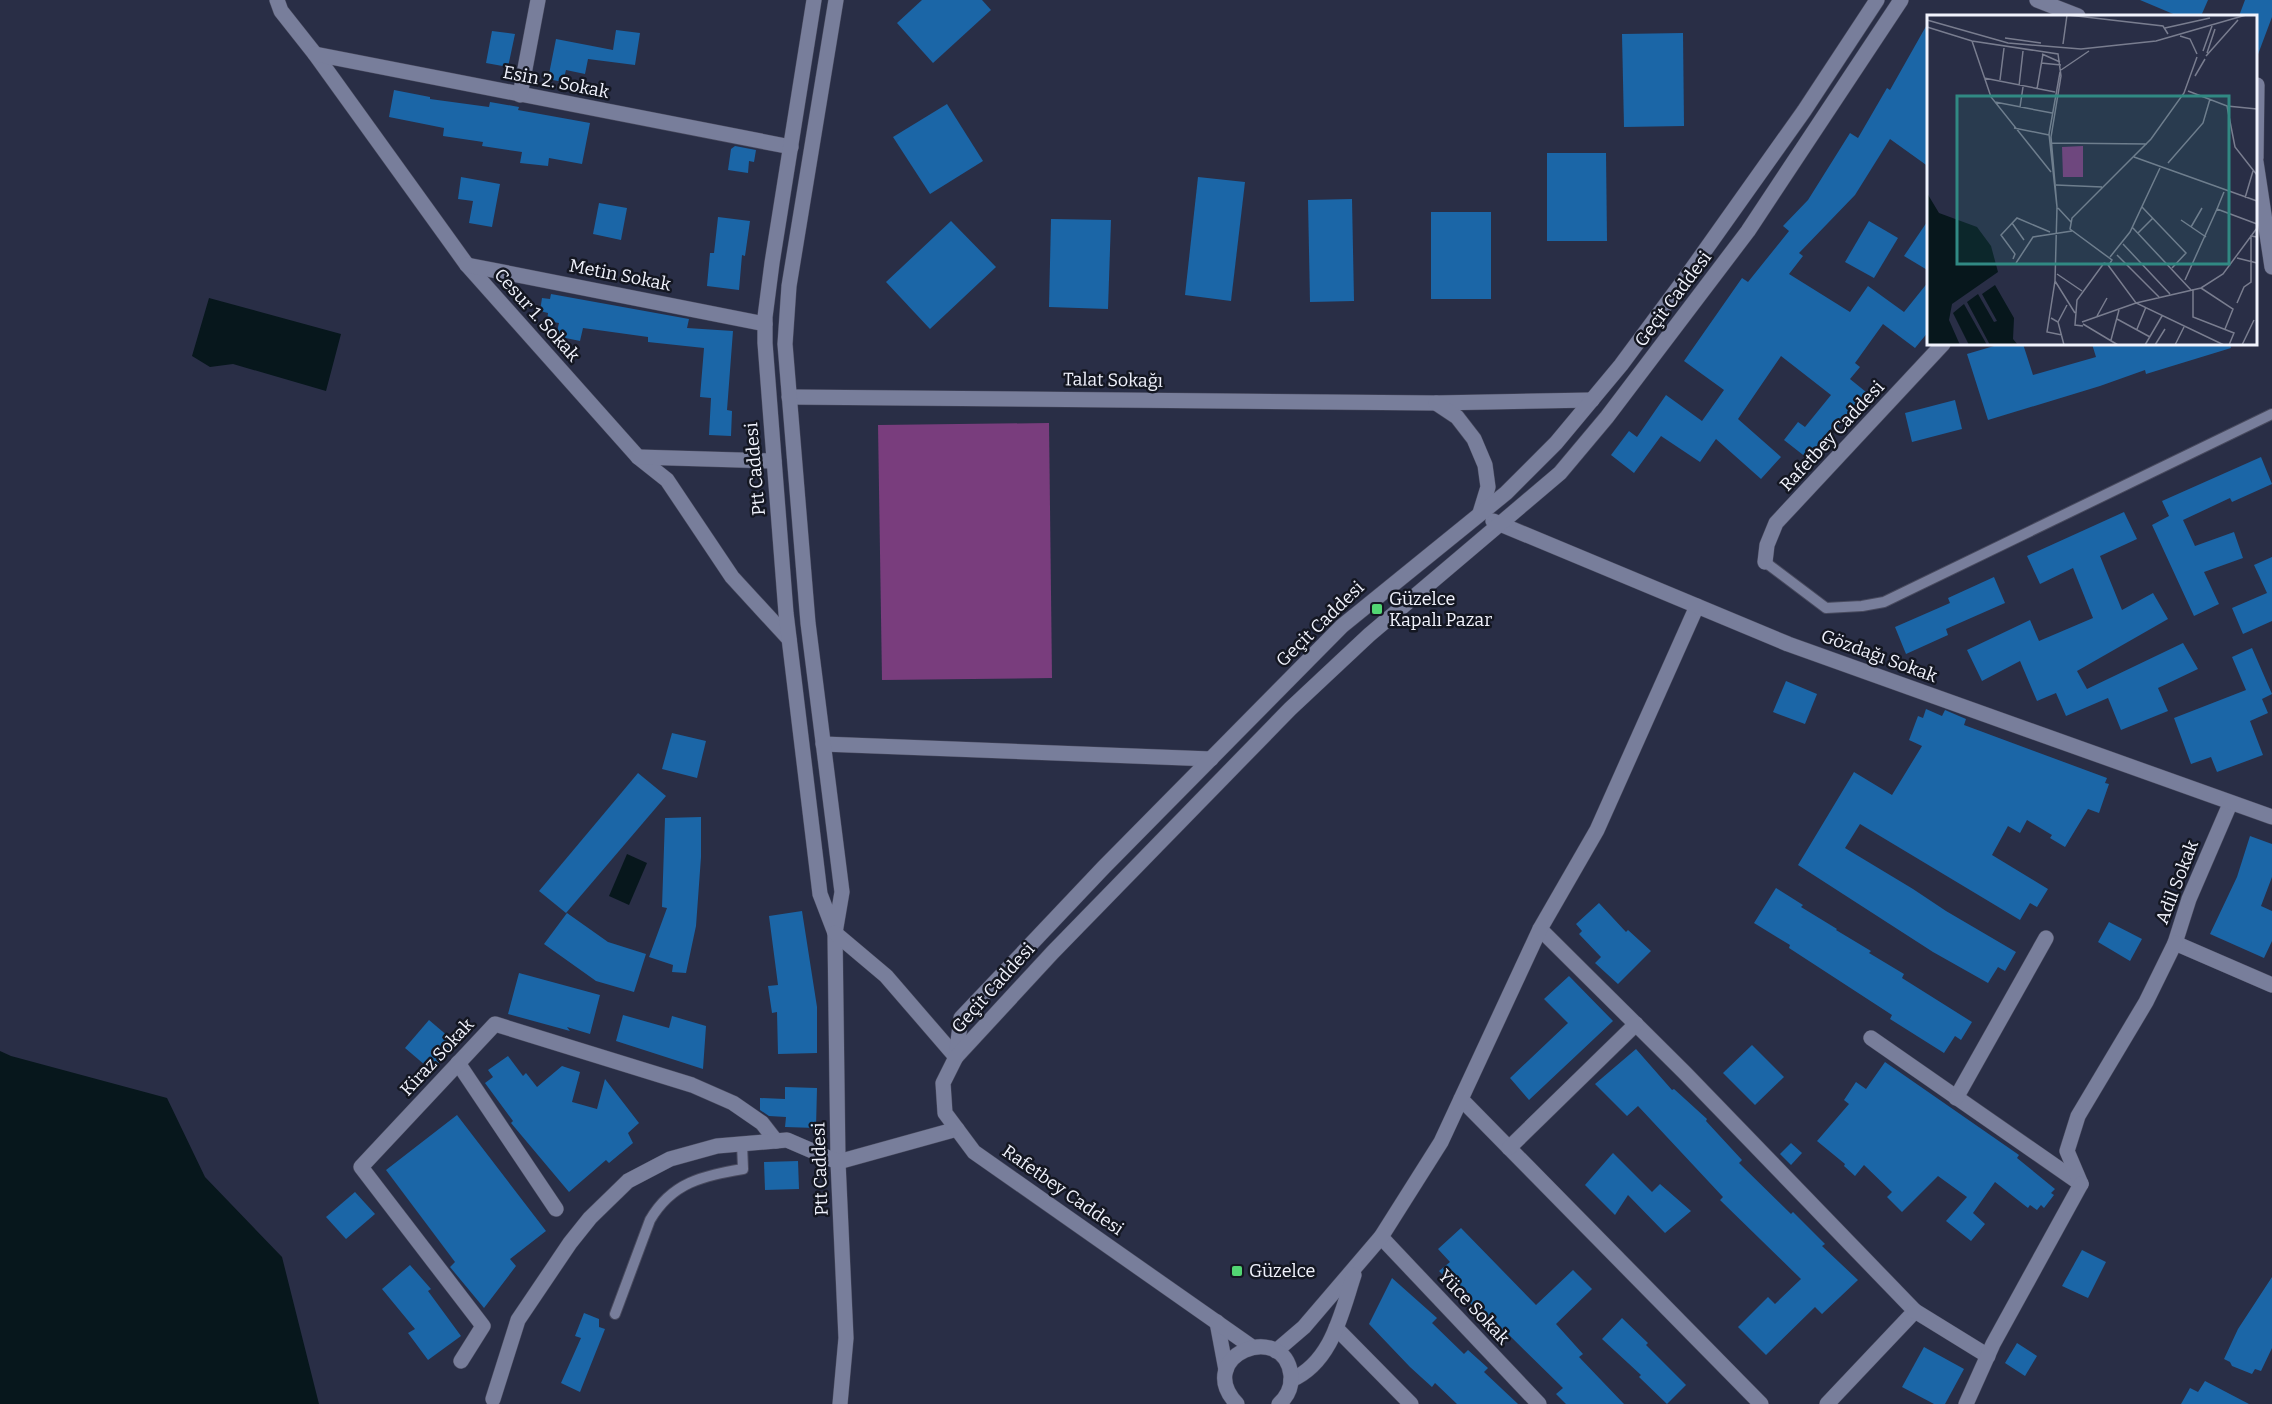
<svg xmlns="http://www.w3.org/2000/svg" width="2272" height="1404" font-family="Bitter,serif">
<rect width="100%" height="100%" fill="#292e46"/>
<!-- green -->
<polygon fill="#793d7d" points="1049,423 1052,678 882,680 878,425"/>
<!-- water -->
<g fill="#07171c">
<polygon points="209,298 341,334 326,391 233,364 210,367 192,356"/>
<polygon points="627,854 647,863 629,905 609,896"/>
<polygon points="0,1051 11,1056 167,1098 205,1177 282,1257 319,1404 0,1404"/>
</g>
<!-- building -->
<g fill="#1b66a7">
<polygon points="922,0 982,0 991,10 933,63 897,23"/>
<polygon points="2140,0 2208,0 2201,16 2178,16"/>
<polygon points="2245,0 2272,0 2272,17 2257,57 2256,16 2239,16"/>
<polygon points="1929,21 1929,167 1890,139 1855,195 1799,253 1803,256 1789,274 1850,312 1868,286 1904,312 1929,281 1929,331 1915,348 1883,324 1855,363 1860,367 1850,379 1866,392 1838,427 1835,424 1807,458 1784,440 1798,422 1805,427 1831,395 1781,356 1738,419 1781,457 1761,479 1716,439 1700,462 1661,436 1634,473 1611,455 1629,431 1637,437 1666,395 1702,421 1724,390 1684,361 1742,278 1748,282 1789,231 1783,226 1808,200 1850,133 1858,138 1887,88 1890,90"/>
<polygon points="616,30 640,33 635,65 588,59 585,74 566,70 563,82 548,79 556,39 613,50"/>
<polygon points="492,31 515,34 508,67 486,63"/>
<polygon points="1683,33 1684,126 1624,127 1622,34"/>
<polygon points="394,90 430,97 430,99 489,107 490,102 519,107 518,110 590,123 582,164 549,158 548,166 520,163 522,152 482,146 483,142 443,136 444,128 389,117"/>
<polygon points="947,104 983,161 930,194 893,137"/>
<polygon points="735,146 756,150 754,162 749,161 748,173 728,170 731,149"/>
<polygon points="1547,153 1606,153 1607,241 1547,241"/>
<polygon points="461,177 500,184 492,227 469,223 473,201 458,199"/>
<polygon points="1198,177 1245,182 1231,301 1185,295"/>
<polygon points="1352,199 1354,301 1310,302 1308,200"/>
<polygon points="599,203 627,208 621,240 593,234"/>
<rect x="1431" y="212" width="60" height="87"/>
<polygon points="718,217 750,221 745,256 742,255 739,290 707,286 710,253 714,253"/>
<polygon points="1051,219 1111,220 1108,309 1049,307"/>
<polygon points="1929,219 1929,271 1904,256"/>
<polygon points="951,221 996,267 930,329 886,282"/>
<polygon points="1869,221 1898,238 1874,278 1845,262"/>
<polygon points="551,294 689,319 687,328 733,331 727,410 732,411 731,436 709,435 711,398 700,397 704,348 648,342 648,337 583,328 580,341 556,336 559,323 547,321 548,313 540,311 542,298 550,299"/>
<polygon points="1993,344 2023,344 2033,375 2096,357 2092,344 2230,344 2231,348 2146,374 2145,370 2100,386 1988,420 1967,354 1994,346"/>
<polygon points="1955,400 1962,429 1912,442 1905,413"/>
<polygon points="2261,457 2272,484 2232,502 2230,498 2183,520 2195,546 2234,532 2243,558 2204,572 2219,604 2194,616 2152,525 2169,516 2162,501"/>
<polygon points="2124,512 2137,539 2100,556 2122,610 2153,593 2168,619 2077,671 2087,689 2183,643 2198,669 2158,688 2168,711 2121,730 2108,698 2066,716 2056,693 2037,701 2020,661 1982,681 1967,650 2030,620 2039,641 2093,618 2073,568 2040,584 2027,556"/>
<polygon points="2272,557 2272,621 2243,634 2232,608 2267,593 2254,565"/>
<polygon points="1994,577 2005,603 1946,629 1948,635 1906,654 1895,627 1950,603 1948,598"/>
<polygon points="2252,648 2272,694 2262,699 2268,713 2250,721 2263,755 2217,772 2211,757 2191,764 2174,718 2246,690 2232,657"/>
<polygon points="1786,681 1817,694 1805,724 1773,712"/>
<polygon points="1926,709 1942,716 1945,710 1966,719 1964,725 2107,778 2105,783 2109,784 2099,813 2088,809 2065,847 2050,838 2052,835 2027,820 2020,833 2008,826 1992,855 2048,889 2037,907 2030,903 2020,920 1860,824 1845,848 1913,889 1946,911 2016,952 2005,971 1998,967 1988,983 1933,952 1798,865 1854,772 1892,795 1922,746 1909,740 1918,716 1923,718"/>
<polygon points="672,733 706,741 697,778 662,769"/>
<polygon points="638,773 666,796 566,913 539,891"/>
<polygon points="701,817 701,857 696,926 686,973 672,972 673,965 649,957 667,908 662,907 665,818"/>
<polygon points="2250,836 2272,844 2272,877 2261,906 2272,911 2272,941 2264,958 2210,934 2237,877"/>
<polygon points="1776,888 1803,905 1801,907 1837,929 1836,930 1871,951 1869,953 1904,974 1902,978 1972,1022 1961,1040 1955,1036 1944,1053 1890,1019 1892,1015 1789,948 1790,945 1754,923"/>
<polygon points="1599,903 1626,932 1628,930 1651,951 1618,984 1595,963 1601,957 1579,934 1582,931 1576,924"/>
<polygon points="802,911 817,1007 817,1053 778,1054 777,1012 772,1013 768,986 778,985 769,916"/>
<polygon points="567,913 608,942 646,954 634,992 596,981 544,944"/>
<polygon points="2109,922 2142,939 2130,961 2098,942"/>
<polygon points="519,973 600,995 590,1034 567,1027 570,1031 508,1014"/>
<polygon points="1569,976 1613,1021 1529,1100 1510,1078 1568,1023 1544,999"/>
<polygon points="623,1015 669,1028 672,1016 706,1026 703,1069 616,1041"/>
<polygon points="429,1020 456,1043 432,1071 405,1048"/>
<polygon points="1752,1045 1784,1077 1755,1105 1723,1073"/>
<polygon points="1636,1049 1672,1090 1674,1089 1707,1119 1706,1121 1742,1160 1739,1163 1791,1214 1793,1212 1825,1244 1822,1246 1858,1280 1822,1314 1815,1307 1766,1355 1738,1327 1768,1297 1775,1304 1801,1279 1720,1200 1723,1197 1638,1106 1627,1116 1595,1084"/>
<polygon points="508,1056 523,1076 526,1073 537,1087 562,1066 580,1072 572,1102 597,1109 605,1079 639,1123 628,1133 633,1143 609,1163 606,1160 569,1192 511,1123 513,1121 485,1083 493,1077 488,1070"/>
<polygon points="1885,1062 2019,1155 2017,1158 2055,1189 2051,1193 2054,1195 2044,1208 2041,1205 2037,1210 2030,1205 2028,1208 1995,1182 1973,1213 1985,1224 1971,1241 1946,1221 1967,1197 1938,1176 1902,1212 1887,1197 1892,1192 1864,1165 1855,1176 1844,1166 1845,1164 1817,1141 1849,1104 1844,1100 1856,1082 1866,1089"/>
<polygon points="785,1087 817,1088 816,1128 785,1127 786,1117 769,1116 760,1110 760,1098 785,1099"/>
<polygon points="457,1115 546,1231 510,1259 516,1266 484,1308 450,1267 455,1262 386,1170"/>
<polygon points="1791,1143 1802,1153 1791,1165 1780,1154"/>
<polygon points="1613,1153 1652,1192 1660,1184 1691,1211 1665,1233 1628,1195 1615,1215 1585,1185"/>
<polygon points="798,1161 799,1189 765,1190 764,1162"/>
<polygon points="355,1192 375,1214 346,1239 326,1217"/>
<polygon points="1461,1228 1536,1305 1573,1270 1592,1289 1556,1324 1583,1354 1579,1357 1624,1404 1566,1404 1556,1394 1563,1388 1505,1331 1501,1335 1439,1271 1450,1262 1438,1249"/>
<polygon points="2082,1250 2106,1262 2088,1298 2062,1286"/>
<polygon points="410,1265 431,1289 428,1291 461,1336 428,1360 408,1333 415,1329 382,1289"/>
<polygon points="2272,1277 2272,1348 2261,1371 2255,1369 2252,1374 2232,1366 2230,1362 2224,1359 2238,1329"/>
<polygon points="1392,1278 1437,1318 1432,1323 1464,1354 1468,1350 1488,1368 1484,1372 1518,1404 1457,1404 1435,1383 1432,1387 1410,1367 1369,1324"/>
<polygon points="584,1313 599,1319 599,1327 605,1329 580,1392 561,1383 581,1338 575,1336"/>
<polygon points="1622,1318 1648,1343 1646,1345 1686,1385 1667,1404 1639,1377 1641,1375 1602,1339"/>
<polygon points="2017,1343 2037,1356 2025,1376 2005,1363"/>
<polygon points="1924,1347 1964,1369 1945,1404 1934,1404 1902,1387"/>
<polygon points="2205,1381 2249,1404 2181,1404 2190,1388 2198,1392"/>
</g>
<g fill="none" stroke-linecap="round" stroke-linejoin="round">
<defs>
<g id="lane">
<polyline points="1765,562 1826,608 1862,606 1884,602 2272,414"/>
<path d="M615,1314L650,1220C672,1182 703,1176 743,1169L742,1144"/>
</g>
<g id="street">
<polyline points="277,0 281,11 315,54 467,265 638,457 667,480 732,577 789,639"/>
<polyline points="2037,0 2078,16"/>
<polyline points="315,54 791,147"/>
<polyline points="520,95 538,0"/>
<polyline points="2256,158 2257,85"/>
<polyline points="2256,162 2272,267"/>
<polyline points="467,265 765,324"/>
<polyline points="789,397 1436,403 1592,400"/>
<polyline points="1436,403 1457,417 1474,439 1485,465 1488,487 1480,513"/>
<polyline points="638,457 774,461"/>
<polyline points="1765,562 1767,545 1776,523 1943,344"/>
<polyline points="823,744 1211,759"/>
<polyline points="2230,804 2189,899 2175,943 2272,985"/>
<polyline points="1540,929 1685,1073 1915,1311 1827,1404"/>
<polyline points="835,933 838,1162 846,1338 840,1404"/>
<polyline points="1871,1038 2081,1184"/>
<polyline points="458,1063 556,1209"/>
<polyline points="1956,1098 2046,938"/>
<polyline points="1461,1099 1761,1404"/>
<polyline points="1509,1148 1636,1024"/>
<polyline points="2081,1184 2067,1151 2078,1116 2146,1002 2175,943"/>
<polyline points="1381,1237 1539,1404"/>
<polyline points="1915,1311 1988,1356"/>
<polyline points="1336,1328 1411,1404"/>
<polyline points="1276,1351 1304,1327 1381,1237 1441,1142 1540,929 1597,830 1697,606"/>
<polyline points="461,1361 483,1326 361,1167 495,1024 692,1085 733,1103 762,1123 776,1141"/>
<path d="M1291,1380C1332,1362 1341,1314 1354,1275"/>
<polyline points="493,1399 518,1320 570,1243 590,1218 628,1181 670,1159 717,1146 787,1140 838,1162 957,1129"/>
<polyline points="1966,1404 1993,1344 2081,1184"/>
</g>
<g id="secondary">
<polyline points="814,0 772,263 765,317 765,343 786,613 820,894 835,933 842,892 808,623 785,344 789,286 836,0"/>
<polyline points="1493,521 1788,644 2272,817"/>
<polyline points="835,933 886,976 956,1057"/>
<polyline points="956,1057 961,1018 1104,867 1342,626 1506,493 1556,443 1621,365 1684,280 1804,111 1877,0"/>
<polyline points="1217,1322 1226,1370"/>
<polyline points="1252,1347 974,1152 945,1113 943,1083 956,1057 1053,952 1290,709 1369,635 1560,473 1607,417 1748,231 1901,0"/>
<path d="M1237,1404C1192,1356 1284,1319 1291,1375C1292,1386 1288,1396 1279,1404"/>
</g>
</defs>
<!-- lane casing -->
<use href="#lane" stroke="#484a5e" stroke-width="12"/>
<!-- street casing -->
<use href="#street" stroke="#484a5e" stroke-width="16"/>
<!-- secondary casing -->
<use href="#secondary" stroke="#484a5e" stroke-width="16"/>
<!-- lane -->
<use href="#lane" stroke="#787e9b" stroke-width="10"/>
<!-- street -->
<use href="#street" stroke="#787e9b" stroke-width="15"/>
<!-- secondary -->
<use href="#secondary" stroke="#787e9b" stroke-width="15"/>
</g>
<!-- markers -->
<g fill="#52d673" stroke="#141722" stroke-width="2">
<rect x="1371" y="603" width="12" height="12" rx="3"/>
<rect x="1231" y="1265" width="12" height="12" rx="3"/>
</g>
<g text-anchor="middle" stroke-width="5" stroke-linejoin="round" paint-order="stroke">
<!-- street labels -->
<g font-size="18" fill="#f1f3fd" stroke="#141722">
<text transform="translate(556 82) rotate(11)" y="6">Esin 2. Sokak</text>
<text transform="translate(620 275) rotate(11)" y="6">Metin Sokak</text>
<text transform="translate(1673 299) rotate(-53)" y="6">Geçit Caddesi</text>
<text transform="translate(537 315) rotate(48)" y="6">Cesur 1. Sokak</text>
<text transform="translate(1113 380) rotate(1)" y="6">Talat Sokağı</text>
<text transform="translate(1832 436) rotate(-47)" y="6">Rafetbey Caddesi</text>
<text transform="translate(755 469) rotate(-95)" y="6">Ptt Caddesi</text>
<text transform="translate(1320 624) rotate(-44)" y="6">Geçit Caddesi</text>
<text transform="translate(1879 656) rotate(20)" y="6">Gözdağı Sokak</text>
<text transform="translate(2177 882) rotate(-69)" y="6">Adil Sokak</text>
<text transform="translate(993 988) rotate(-48)" y="6">Geçit Caddesi</text>
<text transform="translate(437 1057) rotate(-47)" y="6">Kiraz Sokak</text>
<text transform="translate(820 1169) rotate(-92)" y="6">Ptt Caddesi</text>
<text transform="translate(1063 1190) rotate(35)" y="6">Rafetbey Caddesi</text>
<text transform="translate(1474 1307) rotate(47)" y="6">Yüce Sokak</text>
</g>
<!-- poi labels -->
<g font-size="18" fill="#f1f3fd" stroke="#141722" text-anchor="start">
<text x="1389" y="605">Güzelce<tspan x="1389" dy="21">Kapalı Pazar</tspan></text>
<text x="1249" y="1277">Güzelce</text>
</g>
</g>
<!-- overview -->
<g transform="translate(1927 15)">
<rect width="330" height="330" fill="#292e46"/>
<path d="M156,131V162H136L135,132Z" fill="#793d7d"/>
<path d="M0,178L12,198L50,212L64,231L71,257L25,289L22,305L33,330H0ZM68,270L87,303L86,324L91,330H63L40,287L51,279L67,307L70,306L55,279ZM37,289L60,330H42L26,298Z" fill="#07171c"/>
<path fill="none" stroke="#797d8f" stroke-width="1.5" d="M141,0L236,11L241,19M0,5L81,28L154,34L229,26L319,0M0,12L45,26L131,39L134,61L124,122L130,192L122,119L133,57M238,13L283,3M253,21L263,24L270,39M78,23L114,28M45,26L64,82L124,157M136,29L140,0M276,36L285,11M280,38L288,14M115,39L133,47M279,41L311,5M114,48L134,50M134,55L162,36M268,61L278,44M57,63L128,77M73,65L77,33M92,71L96,36M110,74L116,39M261,76L300,91L330,94M68,87L125,98M300,91L308,132L330,160M93,92L96,72M87,113L122,120M125,128L220,129M207,142L330,186M241,148L276,108L283,84M129,170L175,172M297,177L290,194L330,209M318,183L326,156M130,192L128,266L148,298M215,192L259,238L245,253M131,193L144,207M254,205L279,222M85,208L97,225M205,212L264,275M264,212L275,193M211,218L226,203M196,229L243,279M190,240L232,282M183,242L203,217L233,153M310,243L330,248M86,244L88,239L74,220L90,203L123,217M89,248L106,222L145,216M177,248L182,250L185,245L143,214L145,203L224,124L257,78L270,42M181,250L209,288L297,330M130,259L155,276M258,265L290,194M128,266L120,317L135,320M274,273L306,294L298,314M266,274V302L307,318L302,330M310,288L317,272L324,267V221L330,222M170,301L180,283M124,303L131,307L137,330M190,304L223,322M131,307L140,290M155,307L209,288L274,273L296,259L330,213M156,309L191,330M156,311L148,310L150,285L177,248M210,314L219,292M184,325L192,295M218,330L235,301M228,330L238,314M248,330L257,312M315,330L327,305"/>
<path fill="#318983" fill-opacity="0.15" stroke="#318983" stroke-width="3" d="M30,81H302V249H30Z"/>
<rect width="330" height="330" fill="none" stroke="#f1f3fd" stroke-width="3"/>
</g>
</svg>
